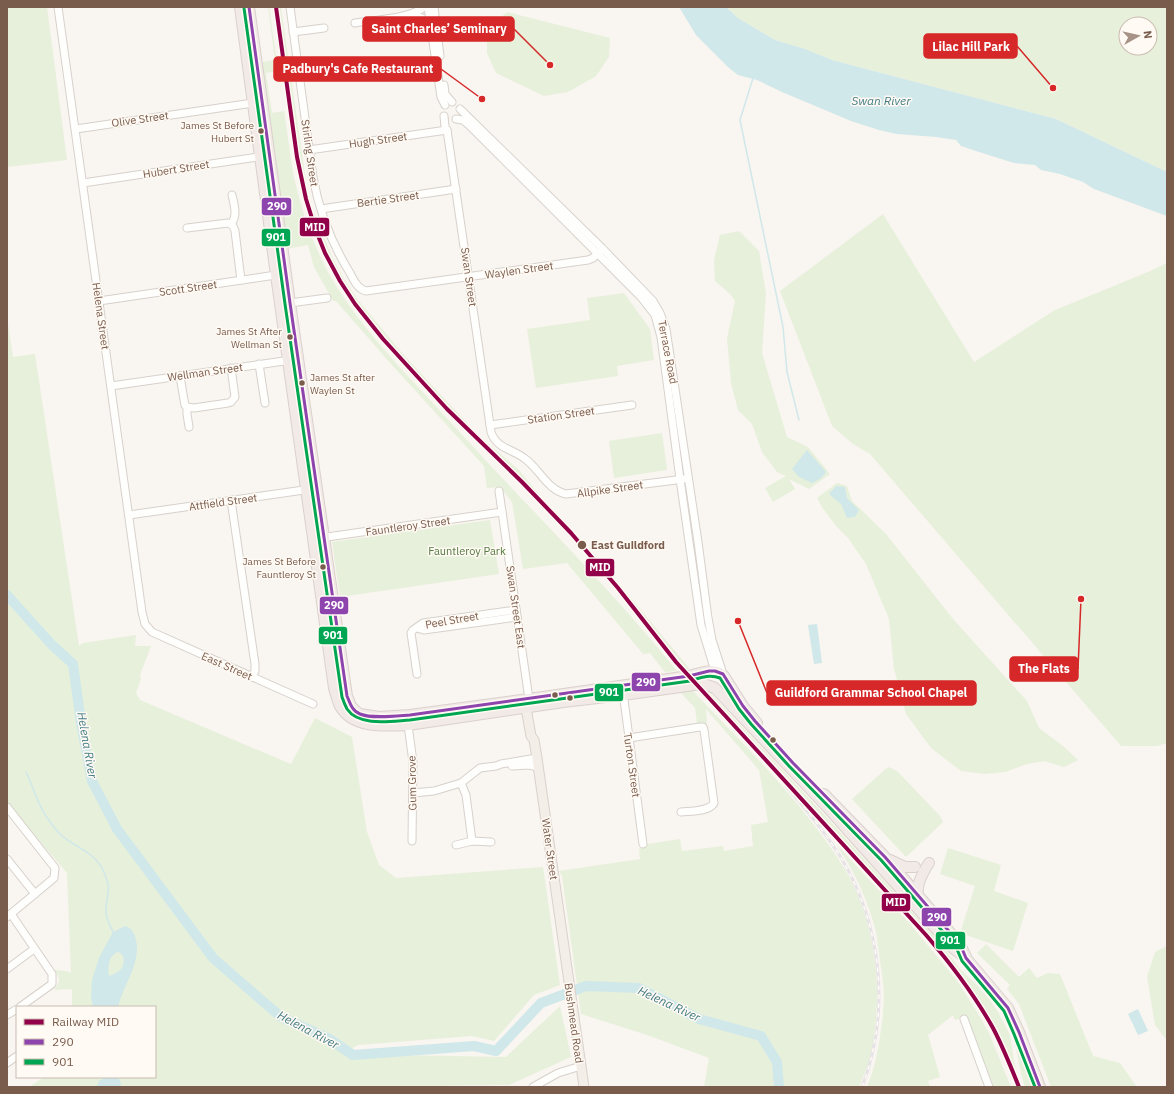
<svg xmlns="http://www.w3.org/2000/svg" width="1174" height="1094" font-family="'IBM Plex Sans',sans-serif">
<rect width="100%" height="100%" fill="#f9f5f0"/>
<!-- green -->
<g fill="#e7f0db" fill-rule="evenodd">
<polygon points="7,7 47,7 67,160 7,167"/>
<path d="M251,7H254L262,62L275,60L268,7H269L293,173C301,208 311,241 328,272C349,310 377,342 406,374C434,404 462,435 490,465C533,511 577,556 619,603C639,625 658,648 677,671L665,672L650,653L643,654L567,563L523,569L512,502L500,487L487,488L484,466L391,364L336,301H333L314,267L308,245L286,249ZM278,71L284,111L272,113L266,73Z"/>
<polygon points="279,7 281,7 306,182 311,204 323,235 333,259 344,279 358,300 402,353 479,436 519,470 536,491 601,562 689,668 688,670 649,624 610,574 558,516 501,457 469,428 445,404 389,343 351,295 337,272 320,234 307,197 300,158"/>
<path d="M726,7H1167V172L1056,119L832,60L805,49L775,40L738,18ZM1126,24H1150V48H1126Z"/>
<polygon points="507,12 610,38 609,57 596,76 568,92 544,96 496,73 487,53 487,43 491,26"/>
<polygon points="883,214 974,362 1055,310 1148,272 1167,263 1167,743 1157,746 1121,746 870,454 853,444 832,426 780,291"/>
<polygon points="739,231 759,251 766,293 762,353 787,437 808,447 830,474 809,489 789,479 795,489 773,502 765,488 786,476 777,472 762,452 752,424 738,410 731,383 727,338 735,301 730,294 715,281 714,260 720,235"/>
<polygon points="624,293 650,329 654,360 617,366 618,376 536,388 527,329 590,320 587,298"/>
<path d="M7,317L13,357L35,354L79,646L83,643L136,635L135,646H151L140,675L141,679L136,693L140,700L291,764L315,718L352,737L367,832L379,865L396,878L543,867L560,985L534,995L494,1041L472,1036L358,1045L343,1054L506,1057L560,1006L571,1057L509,1085L422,1086L419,1087H29L44,1077H155V1007H72V989L54,990C60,981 61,979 54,970L67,971L71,973L67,873L7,803Z"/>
<polygon points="662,433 667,470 614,478 609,441"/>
<polygon points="837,483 847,486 852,501 886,534 953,619 1027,701 1039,728 1063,746 1078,760 1064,767 1044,761 1027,764 1005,772 985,774 961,771 931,748 906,714 894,669 889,619 866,564 848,538 836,526 822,507 817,498"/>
<polygon points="490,520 499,574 340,597 332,542"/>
<path d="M691,689C735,736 782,781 820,833C835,853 850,875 859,898C872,931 878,967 877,1002C876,1022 874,1046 868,1065C865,1072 862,1080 859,1087H704L709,1058L647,1035L581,1014L562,876L559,871L640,859L639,849L648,844L680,839L682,851L723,846L724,851L753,846L751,825L768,822L759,770L706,709L707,723H697L695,708L681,693L651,697V695Z"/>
<path d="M705,689L713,692L711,694L819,809L941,944L960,969L977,985L989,999L998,1012L1010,1035L1014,1061L1019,1081C1013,1065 1006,1048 998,1033C983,1004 965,977 944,951L770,759Z"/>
<polygon points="888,767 897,771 940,816 943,822 906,857 852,799"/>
<path d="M836,844L910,924L958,982L977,1012L989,1033L1011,1087H994L966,1016L955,1020L953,1015L928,1035L940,1077L928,1081L930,1087H867C874,1071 877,1054 880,1037C881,1028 883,1019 883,1010C885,996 883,981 881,968C879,956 878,943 876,932C868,900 854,870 836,844Z"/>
<polygon points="948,848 1001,865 994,891 1028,903 1013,951 960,933 975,886 940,874"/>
<polygon points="986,944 1019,977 1029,968 1037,978 1048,973 1060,974 1093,1056 1120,1063 1137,1087 1051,1087 1019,1004 1007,989 1010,985 977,953"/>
<polygon points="1167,946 1167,1041 1155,1025 1147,977 1155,952"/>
<polygon points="1017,1041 1035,1087 1025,1087 1021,1074 1015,1042"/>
</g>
<!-- water -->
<g fill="#d0e8ea" fill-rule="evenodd">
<polygon points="679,7 726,7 738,18 775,40 805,49 832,60 1056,119 1167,172 1167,216 1094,189 1083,182 1060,174 1041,170 1035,165 1014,163 976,151 961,146 956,140 936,137 897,134 879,130 851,121 782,92 757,80 738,75 729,68 696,35"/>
<path d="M807,450L826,472C823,478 818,480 812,483L799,477L792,469Z"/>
<polygon points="836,486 845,487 847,498 859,510 855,517 847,518 841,504 829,494"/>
<polygon points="817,624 822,663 814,664 808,625"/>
<path d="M125,926C130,927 133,931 135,936C143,961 124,983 118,1007H93L91,997L92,980L99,958L113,932ZM118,952C126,954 125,967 119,971C116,973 112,975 109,976C108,967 108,956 118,952Z"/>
<polygon points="1138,1009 1148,1031 1138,1035 1128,1014"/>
<polygon points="106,1077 116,1077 120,1080 121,1085 119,1087 97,1087 99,1081"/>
</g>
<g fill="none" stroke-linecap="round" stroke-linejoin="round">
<!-- stream -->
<g stroke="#d0e8ea" stroke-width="1.5">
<polyline points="753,78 740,120 783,327 787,372 799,420"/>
<path d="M26,772C31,782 34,792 39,803C43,813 52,825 59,833C74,848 93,850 103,870C105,874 107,880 108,884C110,893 105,903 106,912C106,919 110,925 113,932"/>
</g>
<!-- river -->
<polyline stroke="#d0e8ea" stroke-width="10" points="7,595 52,645 73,664 81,723 92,781 117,829 213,958 281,1017 328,1038 353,1055 474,1046 496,1051 541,1003 586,986 639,988 699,1019 761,1036 777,1062 779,1087"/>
<defs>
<g id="minor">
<polyline points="58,7 142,612 145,624 152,632 313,704"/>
<path d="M290,7L313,177C319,211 332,244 350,273C354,281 358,289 366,291L588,260L593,258L601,250"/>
<polyline points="428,7 441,97 445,105"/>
<polyline points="434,7 440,56"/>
<path d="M411,16C419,16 425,18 431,24"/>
<path d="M355,23C374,20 410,19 424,7"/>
<polyline points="293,32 324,28"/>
<polyline points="444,85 445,94 452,102"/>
<polyline points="460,109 602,248 653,301 660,313 666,329 698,542 708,618 712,640 723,674"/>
<path d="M444,116L445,127L447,130L491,432C496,448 512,449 524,458C539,468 547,490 566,494L684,479"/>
<polyline points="456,119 463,120 469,125 641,297 655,315 661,337 680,479 701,625 715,671"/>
<polyline points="76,129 253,103"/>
<polyline points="309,150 447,130"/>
<polyline points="83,183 264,156"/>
<polyline points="321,209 456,189"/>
<path d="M231,224C238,216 234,204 232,195"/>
<path d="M187,228L228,223C232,224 234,227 235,231L241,280"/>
<polyline points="99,301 276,275"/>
<polyline points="290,303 327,298"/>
<polyline points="259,364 265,403"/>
<polyline points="180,376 184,400 185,405 187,407 194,408 228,403 231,402 235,397 231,368"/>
<polyline points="111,386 291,360"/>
<polyline points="187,407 187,414 189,427"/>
<polyline points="490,425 632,405"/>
<polyline points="499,491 529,699"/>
<polyline points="231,500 255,664 255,671 252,677"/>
<polyline points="129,515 311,489"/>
<polyline points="320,538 502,512"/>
<polyline points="417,628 424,630 517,617"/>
<polyline points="417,674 411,633 413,630 423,623 516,610"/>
<polyline points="623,692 643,844"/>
<polyline points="408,725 413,762 412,841"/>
<path d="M629,738L700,727H703L704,730L714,803C709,812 690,811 681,812"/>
<polyline points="512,766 529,765 538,767"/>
<polyline points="461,783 466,795 472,841"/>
<polyline points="413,793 434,791 461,783 480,768 496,766 501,764 537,758"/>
<polyline points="7,807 55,868 54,878 7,917"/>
<polyline points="456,845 472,841 491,842"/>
<polyline points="7,859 35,894"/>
<polyline points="11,914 52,974 52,984 20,1007"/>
<polyline points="7,969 34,949"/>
<polyline points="7,1015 17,1009"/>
<polyline points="964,1019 989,1087"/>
<polyline points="7,1063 17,1056"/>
<polyline points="533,1087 558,1073 581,1066"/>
</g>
<polyline id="major" points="528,701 526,708 531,736 534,740 537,758 584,1087"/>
<g id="highway">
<path d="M240,7L276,275L334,688C336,694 337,700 340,706C353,729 385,726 408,725L563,702L623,695L694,685L704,684L715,688L828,808L954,949L966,958L1008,1008L1019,1032L1040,1087"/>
<path d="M249,7L290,303L347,696L351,706L357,712L360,714L379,717L410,715L529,699L689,676C701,673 714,667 724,676L743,706L757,723"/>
<polyline points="824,794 885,857 960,944 966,957"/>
<polyline points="890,860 905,867 915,867"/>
<path d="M918,895C916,884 923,872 929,863"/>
</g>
</defs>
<!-- minor casing -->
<use href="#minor" stroke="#d7d1cb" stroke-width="9"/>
<!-- major casing -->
<use href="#major" stroke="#dad1cc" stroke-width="11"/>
<!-- highway casing -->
<use href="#highway" stroke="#dad1cc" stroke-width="12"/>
<!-- minor -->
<use href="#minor" stroke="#fefefd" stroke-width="7"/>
<!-- major -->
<use href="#major" stroke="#f3eee8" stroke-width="9"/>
<!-- highway -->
<use href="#highway" stroke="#f2eae7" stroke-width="10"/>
<defs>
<g id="rail">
<polyline points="728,717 750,746"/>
<path d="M786,786C805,808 824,831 840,856C882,925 891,1012 862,1087"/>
</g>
</defs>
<!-- rail casing -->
<use href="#rail" stroke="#e6e3e7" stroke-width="3"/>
<!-- rail -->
<use href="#rail" stroke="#fffaf3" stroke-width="1.5" stroke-dasharray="4.5" stroke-linecap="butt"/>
<defs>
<path id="bus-1" d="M249,7L290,303L347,696C350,703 352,711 360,714C372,719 396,716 410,715L689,676L709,671H715L723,674L743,706L755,721L793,763L885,857L960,944L966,958L1008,1008L1019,1032L1040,1087"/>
<path id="bus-2" d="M244,8L285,304L342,697C343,700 345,705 347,709C359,727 392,721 410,720L690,681C700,678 709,674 720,678L739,709L751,724L789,766L881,860L956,947L962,961L1004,1011L1014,1034L1035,1087"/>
</defs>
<!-- bus-1 casing -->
<use href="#bus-1" stroke="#fffaf3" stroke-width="6"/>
<!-- bus-2 casing -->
<use href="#bus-2" stroke="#fffaf3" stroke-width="6"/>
<!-- bus-1 -->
<use href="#bus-1" stroke="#8e44ad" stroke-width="3"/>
<!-- bus-2 -->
<use href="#bus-2" stroke="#00a651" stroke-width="3"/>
<defs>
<path id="rail-1" d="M276,7L297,157L306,199L315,228L325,253L340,281L355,304L383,339L447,409L522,482L571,533L618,588L676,662L926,935C951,964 974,994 993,1028C1003,1047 1011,1067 1019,1087"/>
</defs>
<!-- rail-1 casing -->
<use href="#rail-1" stroke="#fffaf3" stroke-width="7"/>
<!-- rail-1 -->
<use href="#rail-1" stroke="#910048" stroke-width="4"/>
</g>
<!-- markers -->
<g fill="#7a5c4d" stroke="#fffaf3" stroke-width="1.5">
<circle cx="261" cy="131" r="3.5"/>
<circle cx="290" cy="337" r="3.5"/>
<circle cx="302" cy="383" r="3.5"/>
<circle cx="582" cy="545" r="5"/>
<circle cx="323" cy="567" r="3.5"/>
<circle cx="555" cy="695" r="3.5"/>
<circle cx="570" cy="698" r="3.5"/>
<circle cx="773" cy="740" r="3.5"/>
</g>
<g text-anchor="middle" stroke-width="3" stroke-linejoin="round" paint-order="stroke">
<!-- bus labels -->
<g font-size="10" fill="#7a5c4d" stroke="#fffaf3" text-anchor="end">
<text x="254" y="129">James St Before<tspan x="254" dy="13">Hubert St</tspan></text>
<text x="282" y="335">James St After<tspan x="282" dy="13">Wellman St</tspan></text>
<text x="310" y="381" text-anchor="start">James St after<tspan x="310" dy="13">Waylen St</tspan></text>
<text x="316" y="565">James St Before<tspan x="316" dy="13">Fauntleroy St</tspan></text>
</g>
<!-- street labels -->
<g font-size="11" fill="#7a5c4d" stroke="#fffaf3">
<text transform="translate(140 119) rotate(-8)" y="4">Olive Street</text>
<text transform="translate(378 140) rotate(-8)" y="4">Hugh Street</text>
<text transform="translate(310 153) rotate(82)" y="4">Stirling Street</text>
<text transform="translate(176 169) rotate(-9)" y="4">Hubert Street</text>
<text transform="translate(388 199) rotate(-8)" y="4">Bertie Street</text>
<text transform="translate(519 270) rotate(-8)" y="4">Waylen Street</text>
<text transform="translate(469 277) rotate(82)" y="4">Swan Street</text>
<text transform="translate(188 288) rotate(-8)" y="4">Scott Street</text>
<text transform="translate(101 316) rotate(82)" y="4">Helena Street</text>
<text transform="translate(668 352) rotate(79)" y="4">Terrace Road</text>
<text transform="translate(205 372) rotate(-8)" y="4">Wellman Street</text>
<text transform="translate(561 415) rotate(-8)" y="4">Station Street</text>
<text transform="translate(610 489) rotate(-8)" y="4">Allpike Street</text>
<text transform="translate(223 502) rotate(-8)" y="4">Attfield Street</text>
<text transform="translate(408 526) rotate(-8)" y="4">Fauntleroy Street</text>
<text transform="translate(516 607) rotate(82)" y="4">Swan Street East</text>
<text transform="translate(452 620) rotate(-10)" y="4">Peel Street</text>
<text transform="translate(227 666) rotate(24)" y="4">East Street</text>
<text transform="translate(632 765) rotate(82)" y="4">Turton Street</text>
<text transform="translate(412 783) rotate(-91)" y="4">Gum Grove</text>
<text transform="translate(550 849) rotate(82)" y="4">Water Street</text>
<text transform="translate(574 1023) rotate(82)" y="4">Bushmead Road</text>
</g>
<!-- stop labels -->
<g font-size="11" font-weight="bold" fill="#7a5c4d" stroke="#fffaf3" text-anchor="start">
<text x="591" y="549">East Guildford</text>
</g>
<!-- park labels -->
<g font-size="11" fill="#537a41" stroke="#fffaf3">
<text x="467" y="555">Fauntleroy Park</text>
</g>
<!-- water labels -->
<g font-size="12" font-style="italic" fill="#437c86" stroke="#fffaf3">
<text x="881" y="105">Swan River</text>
<text transform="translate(87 745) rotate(80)" y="4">Helena River</text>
<text transform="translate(669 1004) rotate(25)" y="4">Helena River</text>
<text transform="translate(308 1030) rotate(28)" y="4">Helena River</text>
</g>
</g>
<!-- callouts -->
<path fill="none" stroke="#d62828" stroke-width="1.5" d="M550 65L514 29M1053 88L1017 46M482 99L441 69M1081 599L1078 669M738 621L767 693"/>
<g fill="#d62828" stroke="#fffaf3" stroke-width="1.5">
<circle cx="550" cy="65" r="4"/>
<circle cx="1053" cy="88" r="4"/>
<circle cx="482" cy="99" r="4"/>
<circle cx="1081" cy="599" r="4"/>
<circle cx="738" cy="621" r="4"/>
</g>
<g fill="#d62828" stroke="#d62828" stroke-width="1.5">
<rect x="363" y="17" width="151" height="24" rx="4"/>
<rect x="924" y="34" width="93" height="24" rx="4"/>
<rect x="274" y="57" width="167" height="24" rx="4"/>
<rect x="1010" y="657" width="68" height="24" rx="4"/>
<rect x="767" y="681" width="209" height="24" rx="4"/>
</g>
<g font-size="12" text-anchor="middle" font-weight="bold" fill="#fff">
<text x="439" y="33">Saint Charles’ Seminary</text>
<text x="971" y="51">Lilac Hill Park</text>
<text x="358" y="73">Padbury's Cafe Restaurant</text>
<text x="1044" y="673">The Flats</text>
<text x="871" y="697">Guildford Grammar School Chapel</text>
</g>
<g stroke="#fffaf3" stroke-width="1.5">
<rect x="261" y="197" width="31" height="19" rx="4" fill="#8e44ad"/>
<rect x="299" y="217" width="31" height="20" rx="4" fill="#910048"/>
<rect x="261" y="228" width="30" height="19" rx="4" fill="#00a651"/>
<rect x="585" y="558" width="30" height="19" rx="4" fill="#910048"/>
<rect x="319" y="596" width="30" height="19" rx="4" fill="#8e44ad"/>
<rect x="318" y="626" width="30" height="19" rx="4" fill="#00a651"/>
<rect x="631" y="672" width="30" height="20" rx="4" fill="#8e44ad"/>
<rect x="594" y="683" width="30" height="19" rx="4" fill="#00a651"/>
<rect x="881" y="893" width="30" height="19" rx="4" fill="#910048"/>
<rect x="921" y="907" width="31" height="20" rx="4" fill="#8e44ad"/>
<rect x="935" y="931" width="31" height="19" rx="4" fill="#00a651"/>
</g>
<g font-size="11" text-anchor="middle" font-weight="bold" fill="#fff">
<text x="277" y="210">290</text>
<text x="315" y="231">MID</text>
<text x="276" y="241">901</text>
<text x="600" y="571">MID</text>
<text x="334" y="609">290</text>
<text x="333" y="639">901</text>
<text x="646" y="686">290</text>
<text x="609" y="696">901</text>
<text x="896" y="906">MID</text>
<text x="937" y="921">290</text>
<text x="950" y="944">901</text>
</g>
<!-- border -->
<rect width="1174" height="1094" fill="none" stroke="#7a5c4d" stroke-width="16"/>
<!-- legend -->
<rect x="16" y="1006" width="140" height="72" fill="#fffaf3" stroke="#cabbb1"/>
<rect x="24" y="1019" width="20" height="6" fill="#910048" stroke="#cabbb1"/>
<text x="52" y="1026" font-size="12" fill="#7a5c4d">Railway MID</text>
<rect x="24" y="1039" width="20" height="6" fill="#8e44ad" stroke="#cabbb1"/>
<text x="52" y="1046" font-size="12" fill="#7a5c4d">290</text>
<rect x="24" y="1059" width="20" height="6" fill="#00a651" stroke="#cabbb1"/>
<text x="52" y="1066" font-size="12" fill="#7a5c4d">901</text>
<!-- north arrow -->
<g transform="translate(1138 36) rotate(82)"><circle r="19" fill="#fffaf3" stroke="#cabbb1"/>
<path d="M0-3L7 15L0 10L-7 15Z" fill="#a69286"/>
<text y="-6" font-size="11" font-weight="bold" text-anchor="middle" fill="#7a5c4d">N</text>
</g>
</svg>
